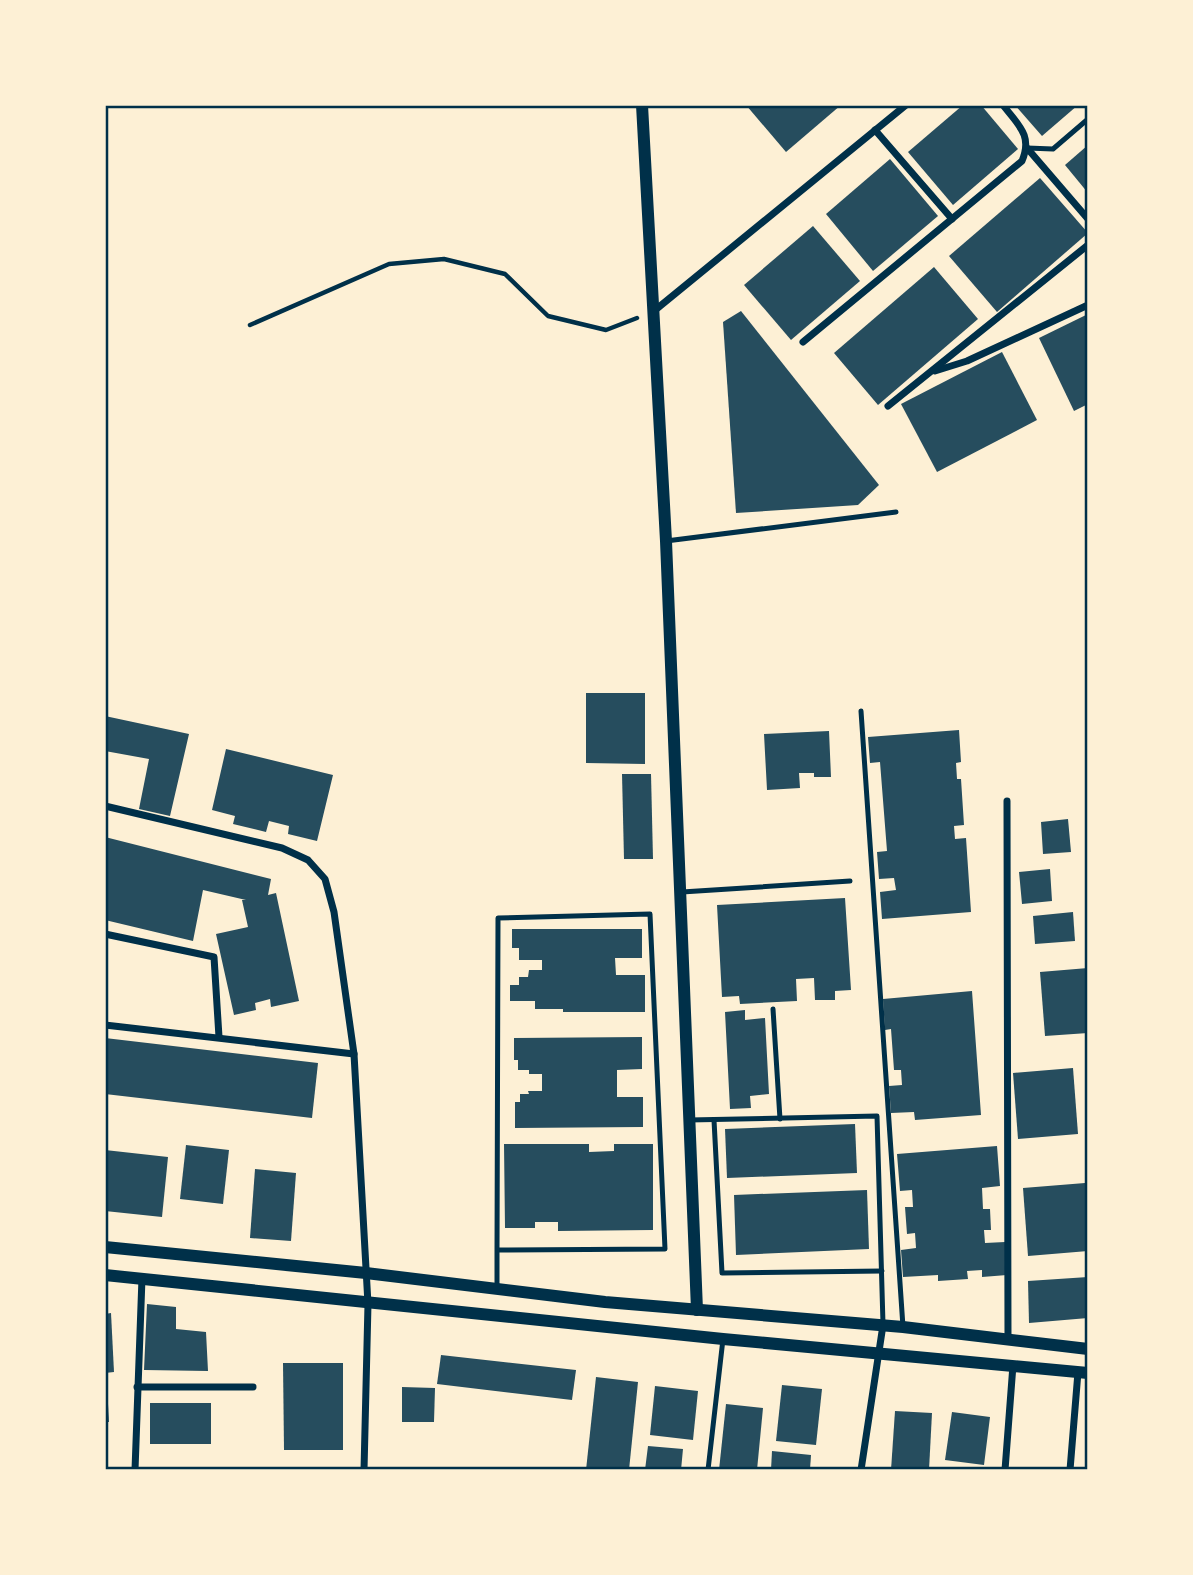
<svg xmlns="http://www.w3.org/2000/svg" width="1193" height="1575" font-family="'Titillium Web',sans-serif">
<rect width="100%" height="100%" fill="#fdf0d5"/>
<!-- building -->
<g fill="#264d5e">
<polygon points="746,105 841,105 786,152"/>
<polygon points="963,105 981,105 1018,149 953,205 908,152"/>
<polygon points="1015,105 1078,105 1042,136"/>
<polygon points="1088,145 1088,193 1065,165"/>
<polygon points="890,159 938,216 873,271 826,214"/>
<polygon points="1040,178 1088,233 997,312 949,256"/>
<polygon points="813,226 860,281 791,340 744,285"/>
<polygon points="934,267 978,319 878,405 834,353"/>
<polygon points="741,311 879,485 858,505 736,513 723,322"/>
<polygon points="1088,314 1088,404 1074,411 1039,338"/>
<polygon points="1002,352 1037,420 937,472 901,404"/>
<polygon points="586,693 645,693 645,764 586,763"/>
<polygon points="105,716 189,734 170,816 139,809 149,759 105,751"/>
<polygon points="959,730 961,762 956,763 957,779 961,779 964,825 954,826 955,839 966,838 971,912 882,919 880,892 896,890 894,878 879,879 877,852 887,851 880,762 870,763 868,737"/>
<polygon points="829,731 831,777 814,777 814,773 799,773 800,788 767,790 764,734"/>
<polygon points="226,749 333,775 317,841 288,834 289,826 269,821 266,832 233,824 235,816 212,810"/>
<polygon points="622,774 651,774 653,859 624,859"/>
<polygon points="1068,819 1071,852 1043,854 1041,822"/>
<polygon points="105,837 271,879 268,895 276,893 299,1001 271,1007 270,999 255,1003 256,1010 234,1015 216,934 248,927 242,900 246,900 203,890 193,941 105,920"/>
<polygon points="1050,869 1052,901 1022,904 1019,872"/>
<polygon points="845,898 851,990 835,991 835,1000 815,1000 814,978 796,979 797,1001 740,1004 739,996 722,997 717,905"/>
<polygon points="1073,912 1075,941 1035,944 1033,916"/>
<polygon points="512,929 642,929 642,958 615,958 616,975 645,975 645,1012 563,1012 563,1009 535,1009 535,1001 510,1001 510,985 519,985 519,977 528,977 529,970 542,970 542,960 519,960 519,948 512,948"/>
<polygon points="1088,968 1088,1033 1045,1036 1040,972"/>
<polygon points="972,991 981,1115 915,1120 914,1112 891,1113 889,1086 902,1085 901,1070 894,1070 891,1029 885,1030 883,999"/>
<polygon points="745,1010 745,1020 765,1018 769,1094 750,1096 751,1108 730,1109 725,1012"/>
<polygon points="642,1037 642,1069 617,1070 617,1097 643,1097 643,1127 515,1128 515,1102 520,1102 520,1094 529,1094 528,1091 542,1091 542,1074 529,1074 529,1070 518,1070 518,1060 514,1060 514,1038"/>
<polygon points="105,1038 318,1063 312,1118 105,1094"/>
<polygon points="1073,1068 1078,1134 1018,1139 1013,1073"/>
<polygon points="855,1124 857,1173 727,1178 725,1129"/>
<polygon points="504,1144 589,1144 589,1152 614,1151 614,1144 653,1144 653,1230 558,1231 558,1222 535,1222 535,1228 505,1228"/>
<polygon points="186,1145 229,1150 223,1204 180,1199"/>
<polygon points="997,1146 1000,1186 982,1188 983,1209 990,1209 991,1230 984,1230 985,1243 1005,1242 1007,1275 982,1277 982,1270 967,1271 968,1279 938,1281 938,1275 903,1277 901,1250 916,1248 915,1233 907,1234 905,1207 913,1207 912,1190 900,1191 897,1154"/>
<polygon points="105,1150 168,1157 162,1217 105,1211"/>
<polygon points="255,1169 296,1173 291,1241 250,1238"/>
<polygon points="1085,1183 1088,1251 1028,1256 1023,1188"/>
<polygon points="867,1190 869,1249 736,1255 734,1195"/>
<polygon points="1088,1277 1088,1318 1029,1323 1028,1281"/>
<polygon points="147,1304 176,1307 176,1329 206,1332 208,1371 144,1370"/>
<polygon points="111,1313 114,1372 105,1373 105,1314"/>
<polygon points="441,1355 576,1370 572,1400 437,1384"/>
<polygon points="283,1363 343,1363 343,1450 284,1450"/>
<polygon points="596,1377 638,1382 629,1470 586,1470"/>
<polygon points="105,1385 107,1385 109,1422 105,1422"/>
<polygon points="782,1385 822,1389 816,1445 776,1441"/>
<polygon points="655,1386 698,1391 693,1440 650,1435"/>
<polygon points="402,1387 435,1388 434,1422 402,1422"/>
<rect x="150" y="1403" width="61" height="41"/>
<polygon points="726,1404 763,1408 757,1470 719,1470"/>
<polygon points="895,1411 932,1413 929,1470 891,1470"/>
<polygon points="952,1412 990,1417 984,1465 945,1460"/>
<polygon points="648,1446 683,1449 681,1470 645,1470"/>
<polygon points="772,1451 811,1455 810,1470 771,1470"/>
</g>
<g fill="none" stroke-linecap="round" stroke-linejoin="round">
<!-- path -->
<polyline stroke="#003049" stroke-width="4.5" points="250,325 389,264 444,259 505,274 548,316 606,330 637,318"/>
<!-- service -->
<g stroke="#003049" stroke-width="5">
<polyline points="1027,148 1053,149 1088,119"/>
<polyline points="666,541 896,512"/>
<polyline points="861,711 903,1327"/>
<polyline points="682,892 850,881"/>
<polyline points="773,1009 780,1119"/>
<polyline points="689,1120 877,1116 883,1324"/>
<polyline points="714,1120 722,1273 882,1271"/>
<polyline points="497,1289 497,1250 498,918 650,914 665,1249 497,1250"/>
<polyline points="708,1470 723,1339"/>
</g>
<!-- minor -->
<g stroke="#003049" stroke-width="7">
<polyline points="875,130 952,219"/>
<polyline points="1027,148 1088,219"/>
<polyline points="654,311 906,105"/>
<path d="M803,342L1022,161C1033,135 1018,125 1003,105"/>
<polyline points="935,371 967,361 1088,305"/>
<polyline points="888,406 1088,245"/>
<polyline points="1007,801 1008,1340"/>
<polyline points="105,806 282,848 308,860 325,879 334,912 354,1054 368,1304 364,1470"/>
<polyline points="105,934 214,957 219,1037"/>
<polyline points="105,1025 354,1054"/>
<polyline points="137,1387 253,1387"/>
<polyline points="135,1470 142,1278"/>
<polyline points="861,1470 883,1325"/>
<polyline points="1005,1470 1013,1365"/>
<polyline points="1070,1470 1078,1372"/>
</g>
<!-- tertiary -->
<g stroke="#003049" stroke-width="12">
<polyline points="642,105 666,541 697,1310"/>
<polyline points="105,1247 366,1273 605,1302 903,1327 1088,1349"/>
<polyline points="105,1275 723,1339 1088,1373"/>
</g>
</g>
<!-- border -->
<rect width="1193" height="1575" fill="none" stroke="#fdf0d5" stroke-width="214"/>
<rect x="107" y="107" width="979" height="1361" fill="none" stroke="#003049" stroke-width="2.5"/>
</svg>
